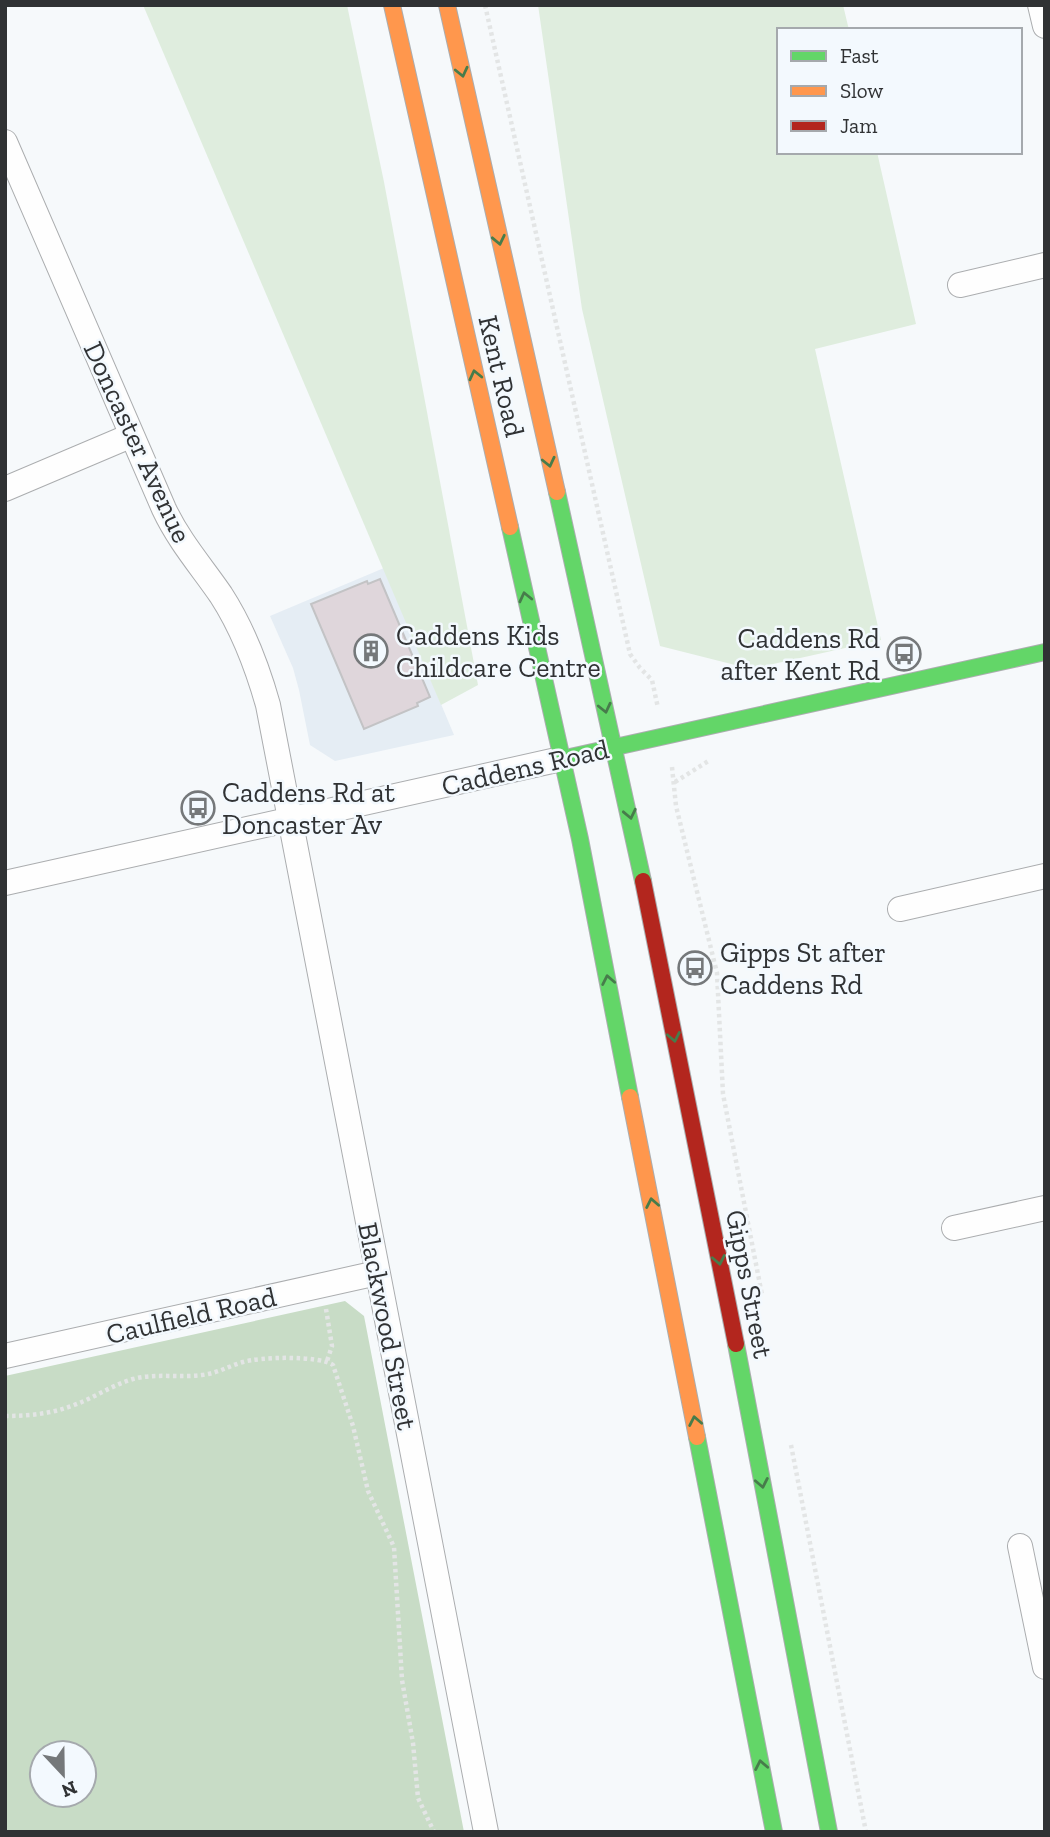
<svg xmlns="http://www.w3.org/2000/svg" width="1050" height="1837" font-family="'Zilla Slab',serif">
<rect width="100%" height="100%" fill="#f6f9fb"/>
<!-- built -->
<polygon fill="#e5edf4" points="384,568 454,735 335,761 310,745 299,690 293,668 270,616"/>
<!-- green -->
<g fill="#dfedde">
<polygon points="143,5 347,5 384,182 478,685 441,705"/>
<polygon points="538,5 843,5 849,30 779,30 779,152 877,152 916,324 815,349 881,640 751,669 660,646 582,309"/>
</g>
<!-- forest -->
<path fill="#c8dcc6" fill-rule="evenodd" d="M345,1301L364,1316L464,1832H5V1376ZM42,1753H84V1795H42Z"/>
<!-- building -->
<polygon fill="#dfd6db" stroke="#c3c3c5" stroke-width="2" points="380,579 430,697 417,703 418,706 364,729 311,604 367,581 368,584"/>
<g fill="none" stroke-linecap="round" stroke-linejoin="round">
<defs>
<g id="street">
<polyline points="1040,5 1045,26"/>
<path d="M5,142L164,509C179,541 201,566 221,595C243,629 257,666 268,705L486,1832"/>
<polyline points="960,285 1045,265"/>
<polyline points="5,489 130,436"/>
<polyline points="5,883 561,759"/>
<polyline points="900,909 1045,876"/>
<polyline points="954,1228 1045,1208"/>
<polyline points="5,1356 377,1273"/>
<polyline points="1020,1546 1045,1667"/>
</g>
<g id="fast">
<polyline points="557,492 643,881"/>
<polyline points="510,527 580,839 630,1097"/>
<polyline points="561,759 1045,652"/>
<polyline points="736,1344 829,1832"/>
<polyline points="697,1437 774,1832"/>
</g>
<g id="slow">
<polyline points="392,5 510,527"/>
<polyline points="447,5 557,492"/>
<polyline points="630,1097 697,1437"/>
</g>
<polyline id="jam" points="643,881 736,1344"/>
</defs>
<!-- street casing -->
<use href="#street" stroke="#abadaf" stroke-width="26"/>
<!-- fast casing -->
<use href="#fast" stroke="#abadaf" stroke-width="18"/>
<!-- slow casing -->
<use href="#slow" stroke="#abadaf" stroke-width="18"/>
<!-- jam casing -->
<use href="#jam" stroke="#abadaf" stroke-width="18"/>
<!-- path -->
<g stroke="#e3e5e5" stroke-width="4.5" stroke-dasharray="3.5 3.5" stroke-linecap="butt">
<polyline points="485,5 630,654 640,668 652,680 658,708"/>
<polyline points="672,767 676,806 717,973 723,1094 762,1295"/>
<polyline points="675,782 710,760"/>
<polyline points="326,1309 332,1346 327,1361"/>
<path d="M5,1416C29,1416 51,1414 74,1405C94,1398 112,1385 133,1379C155,1373 180,1378 202,1375C218,1373 229,1366 243,1362C260,1357 319,1355 333,1365L353,1426L368,1491L394,1547L402,1680L413,1743L418,1798L434,1832"/>
<polyline points="791,1445 866,1832"/>
</g>
<!-- street -->
<use href="#street" stroke="#fefefe" stroke-width="24"/>
<!-- fast -->
<use href="#fast" stroke="#63d668" stroke-width="16"/>
<!-- slow -->
<use href="#slow" stroke="#ff974d" stroke-width="16"/>
<!-- jam -->
<use href="#jam" stroke="#b3261e" stroke-width="16"/>
</g>
<!-- one-way arrows -->
<defs><path id="oneway-chevron" d="M-2-3.5L2.5 0L-2 3.5" fill="none" stroke-width="1.6" stroke-linecap="round" stroke-linejoin="round" transform="scale(1.75)"/></defs>
<g stroke="#477c4b">
<use href="#oneway-chevron" transform="translate(462 72) rotate(77)"/>
<use href="#oneway-chevron" transform="translate(499 240) rotate(78)"/>
<use href="#oneway-chevron" transform="translate(475 375) rotate(-103)"/>
<use href="#oneway-chevron" transform="translate(549 462) rotate(77)"/>
<use href="#oneway-chevron" transform="translate(525 597) rotate(-103)"/>
<use href="#oneway-chevron" transform="translate(605 708) rotate(77)"/>
<use href="#oneway-chevron" transform="translate(630 814) rotate(78)"/>
<use href="#oneway-chevron" transform="translate(608 980) rotate(-101)"/>
<use href="#oneway-chevron" transform="translate(674 1037) rotate(79)"/>
<use href="#oneway-chevron" transform="translate(652 1203) rotate(-101)"/>
<use href="#oneway-chevron" transform="translate(719 1260) rotate(79)"/>
<use href="#oneway-chevron" transform="translate(695 1421) rotate(-101)"/>
<use href="#oneway-chevron" transform="translate(762 1483) rotate(79)"/>
<use href="#oneway-chevron" transform="translate(761 1765) rotate(-101)"/>
</g>
<!-- icons -->
<defs>
<symbol id="building-ring" viewBox="-11 -11 22 22"><circle r="9.5" fill="#f3f9fe" stroke="#75787a" stroke-width="1.5"/><path d="M-4-6H4V6H1V3H-1V6H-4ZM-2.5-4.3h1.7v1.8h-1.7ZM.8-4.3h1.7v1.8H.8ZM-2.5-1h1.7V.8h-1.7ZM.8-1h1.7V.8H.8Z" fill="#75787a"/></symbol>
<symbol id="bus-ring" viewBox="-11 -11 22 22"><circle r="9.5" fill="#f3f9fe" stroke="#75787a" stroke-width="1.5"/><path d="M-5-6H5V4H4V6H2V4H-2V6H-4V4H-5ZM-3.5-4V0h7V-4ZM-3.5 1.2v1.5H-2V1.2ZM2 1.2v1.5H3.5V1.2Z" fill="#75787a"/></symbol>
</defs>
<g fill-rule="evenodd">
<use href="#building-ring" x="352" y="632" width="38" height="38"/>
<use href="#bus-ring" x="885" y="635" width="38" height="38"/>
<use href="#bus-ring" x="179" y="789" width="38" height="38"/>
<use href="#bus-ring" x="676" y="949" width="38" height="38"/>
</g>
<g text-anchor="middle" stroke-width="5" stroke-linejoin="round" paint-order="stroke">
<!-- street labels -->
<g font-size="28" fill="#303234" stroke="#f3f9fe">
<text transform="translate(502 376) rotate(77)" y="10">Kent Road</text>
<text transform="translate(138 442) rotate(65)" y="10">Doncaster Avenue</text>
<text transform="translate(525 767) rotate(-13)" y="10">Caddens Road</text>
<text transform="translate(750 1284) rotate(79)" y="10">Gipps Street</text>
<text transform="translate(191 1315) rotate(-13)" y="10">Caulfield Road</text>
<text transform="translate(388 1326) rotate(79)" y="10">Blackwood Street</text>
</g>
<!-- poi labels -->
<g font-size="28" fill="#303234" stroke="#f3f9fe" text-anchor="start">
<text x="396" y="645">Caddens Kids<tspan x="396" dy="32">Childcare Centre</tspan></text>
<text x="880" y="648" text-anchor="end">Caddens Rd<tspan x="880" dy="32">after Kent Rd</tspan></text>
<text x="222" y="802">Caddens Rd at<tspan x="222" dy="32">Doncaster Av</tspan></text>
<text x="720" y="962">Gipps St after<tspan x="720" dy="32">Caddens Rd</tspan></text>
</g>
</g>
<!-- border -->
<rect width="1050" height="1837" fill="none" stroke="#303234" stroke-width="14"/>
<!-- legend -->
<rect x="777" y="28" width="245" height="126" fill="#f3f9fe" stroke="#a5a9ad" stroke-width="2"/>
<rect x="791" y="51" width="35" height="10" fill="#63d668" stroke="#a5a9ad" stroke-width="2"/>
<text x="840" y="63" font-size="21" fill="#303234">Fast</text>
<rect x="791" y="86" width="35" height="10" fill="#ff974d" stroke="#a5a9ad" stroke-width="2"/>
<text x="840" y="98" font-size="21" fill="#303234">Slow</text>
<rect x="791" y="121" width="35" height="10" fill="#b3261e" stroke="#a5a9ad" stroke-width="2"/>
<text x="840" y="133" font-size="21" fill="#303234">Jam</text>
<!-- north arrow -->
<g transform="translate(63 1774) rotate(158)"><circle r="33" fill="#f3f9fe" stroke="#a5a9ad" stroke-width="2"/>
<path d="M0-5L12 26L0 18L-12 26Z" fill="#75787a"/>
<text y="-10" font-size="19" font-weight="bold" text-anchor="middle" fill="#303234">N</text>
</g>
</svg>
